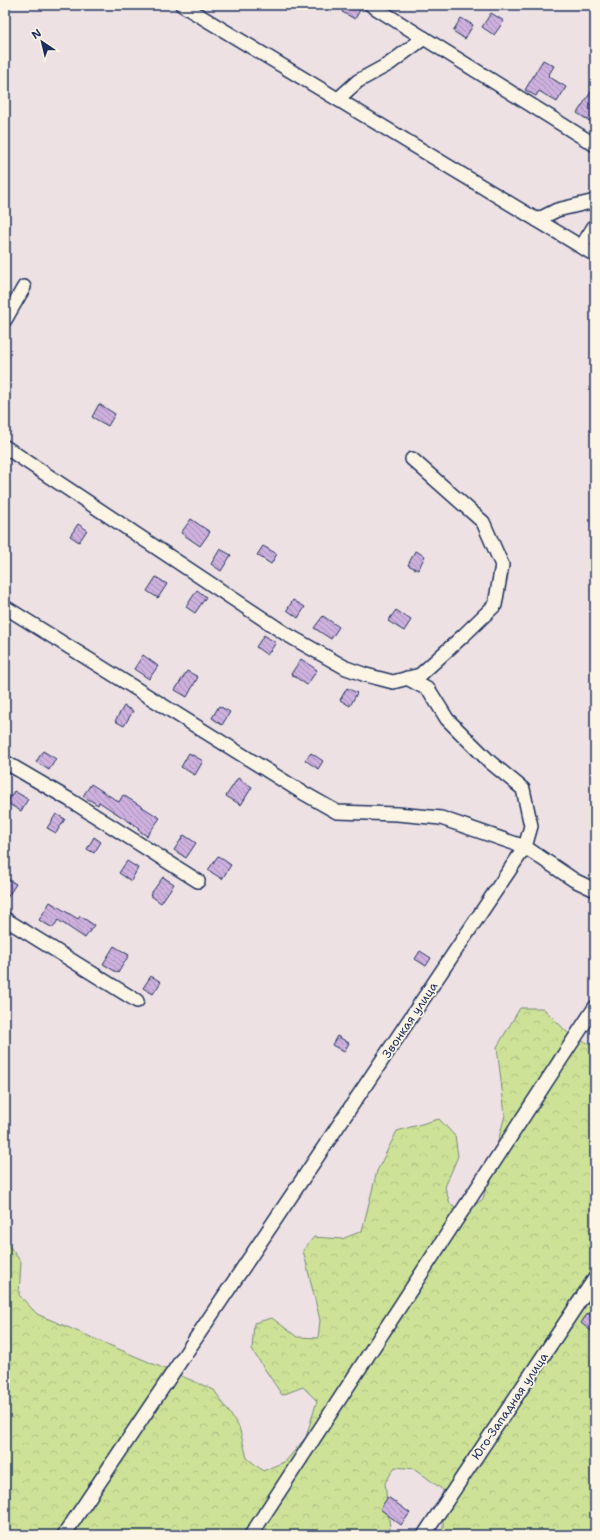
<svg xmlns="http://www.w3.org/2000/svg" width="600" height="1540" font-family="'Shantell Sans',sans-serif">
<defs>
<pattern id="forest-crowns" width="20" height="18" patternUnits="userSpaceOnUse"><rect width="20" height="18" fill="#cde297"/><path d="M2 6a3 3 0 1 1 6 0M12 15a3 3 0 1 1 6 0" fill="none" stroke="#afc285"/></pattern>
<pattern id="building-back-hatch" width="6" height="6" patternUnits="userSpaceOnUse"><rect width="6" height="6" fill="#ceb1de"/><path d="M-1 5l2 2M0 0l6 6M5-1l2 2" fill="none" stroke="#a690b7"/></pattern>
</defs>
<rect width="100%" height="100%" fill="#eee1e3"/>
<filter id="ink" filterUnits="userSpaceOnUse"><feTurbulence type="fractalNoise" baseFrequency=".025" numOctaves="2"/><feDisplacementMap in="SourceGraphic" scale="8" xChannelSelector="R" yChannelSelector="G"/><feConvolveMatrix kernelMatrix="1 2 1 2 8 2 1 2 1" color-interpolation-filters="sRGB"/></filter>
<g filter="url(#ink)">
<!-- forest -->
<polygon fill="url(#forest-crowns)" stroke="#74887a" points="520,1008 543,1008 574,1039 595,1045 595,1535 440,1535 443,1527 443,1490 415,1469 395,1467 385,1483 390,1529 386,1535 5,1535 5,1240 21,1262 19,1295 37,1314 214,1390 239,1427 247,1458 263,1471 286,1461 306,1437 317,1401 303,1387 282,1395 252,1350 254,1323 272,1318 297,1337 318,1338 320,1320 303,1250 314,1237 342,1239 362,1231 377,1171 397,1131 439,1119 455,1136 458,1156 445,1187 450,1204 463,1214 483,1199 505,1115 497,1047"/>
<!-- building -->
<g fill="url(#building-back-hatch)" stroke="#1b2f5e">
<polygon points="346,5 356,5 361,8 355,19 342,12"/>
<polygon points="491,13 504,21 494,35 482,27"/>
<polygon points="461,18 473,25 465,39 453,31"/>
<polygon points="543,60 554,66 548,76 566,87 557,102 539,91 536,96 525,90"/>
<polygon points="595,86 595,115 591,122 577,113"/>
<polygon points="99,404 115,414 108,426 92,417"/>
<polygon points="191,519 210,532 200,546 181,533"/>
<polygon points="78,524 87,530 79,542 70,536"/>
<polygon points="263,546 277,554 271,564 257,555"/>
<polygon points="220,549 231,555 221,571 211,564"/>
<polygon points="415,551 425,556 418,570 408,565"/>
<polygon points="156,577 167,584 158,598 147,591"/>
<polygon points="197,590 206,597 195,613 186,607"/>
<polygon points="293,600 305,607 298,618 287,610"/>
<polygon points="396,610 411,620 404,631 388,621"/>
<polygon points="323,616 339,627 331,639 314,628"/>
<polygon points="264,635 276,643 267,655 256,647"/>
<polygon points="143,655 158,666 149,679 134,669"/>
<polygon points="301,659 317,670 307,685 291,674"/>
<polygon points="187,671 198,677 187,697 175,690"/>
<polygon points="347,688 357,693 350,706 340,700"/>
<polygon points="124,706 133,711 124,726 115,721"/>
<polygon points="219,706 230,712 222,725 212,718"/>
<polygon points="43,751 56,759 49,770 36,762"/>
<polygon points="189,753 203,761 195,775 181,767"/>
<polygon points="311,753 323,761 318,769 305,760"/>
<polygon points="238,778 252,787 241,805 226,796"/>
<polygon points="91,784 119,802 123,795 160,818 147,836 138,830 139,828 99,802 98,805 83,796"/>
<polygon points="14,791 28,799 21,811 7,803"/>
<polygon points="56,814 65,819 56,833 47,828"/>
<polygon points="184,835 196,843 186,858 174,850"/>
<polygon points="94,837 101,842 94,853 87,849"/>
<polygon points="218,856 231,865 222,879 208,870"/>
<polygon points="127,861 138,868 131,881 119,873"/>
<polygon points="5,877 16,884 5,901"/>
<polygon points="163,877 174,884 161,903 150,895"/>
<polygon points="50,902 78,919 80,916 94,925 85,938 58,920 53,928 39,920"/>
<polygon points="114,946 129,955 118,973 103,964"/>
<polygon points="420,951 431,958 426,966 415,959"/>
<polygon points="151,976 161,982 153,994 143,988"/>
<polygon points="337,1036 349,1043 344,1052 332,1045"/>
<polygon points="588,1313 595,1319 595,1334 581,1323"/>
<polygon points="388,1497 410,1513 401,1525 380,1509"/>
</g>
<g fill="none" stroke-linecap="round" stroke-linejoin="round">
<defs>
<g id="minor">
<polyline points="182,5 595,255"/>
<polyline points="371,5 595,145"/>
<polyline points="338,99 358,81 389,64 424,38"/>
<polyline points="537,220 557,210 595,201"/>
<polyline points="581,247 595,225"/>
<polyline points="5,320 24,287"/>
<polyline points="5,447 286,634 346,668 366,675 393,682 420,675 464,635 495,605 502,565 483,522 412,459"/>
<polyline points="5,607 300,791 337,812 397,814 441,818 525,847 64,1535"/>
<polyline points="407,678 429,690 447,719 490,762 523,789 531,826 525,847 574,880 595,890"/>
<polyline points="5,762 70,800 198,881"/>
<polyline points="5,919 137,1001"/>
<polyline points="251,1535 595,1007"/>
<polyline points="424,1535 595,1278"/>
</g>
</defs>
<!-- minor casing -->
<use href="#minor" stroke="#1b2f5e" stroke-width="16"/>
<!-- minor -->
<use href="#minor" stroke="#fcf5e5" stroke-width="13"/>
</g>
</g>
<g text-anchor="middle" stroke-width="3.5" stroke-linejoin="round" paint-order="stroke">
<!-- street labels -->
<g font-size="12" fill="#1b2f5e" stroke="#fcf5e5">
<text transform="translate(410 1020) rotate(-56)" y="4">Звонкая улица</text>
<text transform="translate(510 1406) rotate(-56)" y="4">Юго-Западная улица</text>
</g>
</g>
<!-- margin -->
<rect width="600" height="1540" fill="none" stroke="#fcf5e5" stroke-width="20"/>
<rect x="10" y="10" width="580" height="1520" fill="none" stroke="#1b2f5e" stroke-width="1.5" filter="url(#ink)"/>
<!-- north arrow -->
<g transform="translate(42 42) rotate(325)" stroke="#fcf5e5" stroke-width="3" paint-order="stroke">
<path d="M0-3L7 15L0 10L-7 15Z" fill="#1b2f5e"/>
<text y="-6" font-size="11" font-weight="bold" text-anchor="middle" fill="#1b2f5e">N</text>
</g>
</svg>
